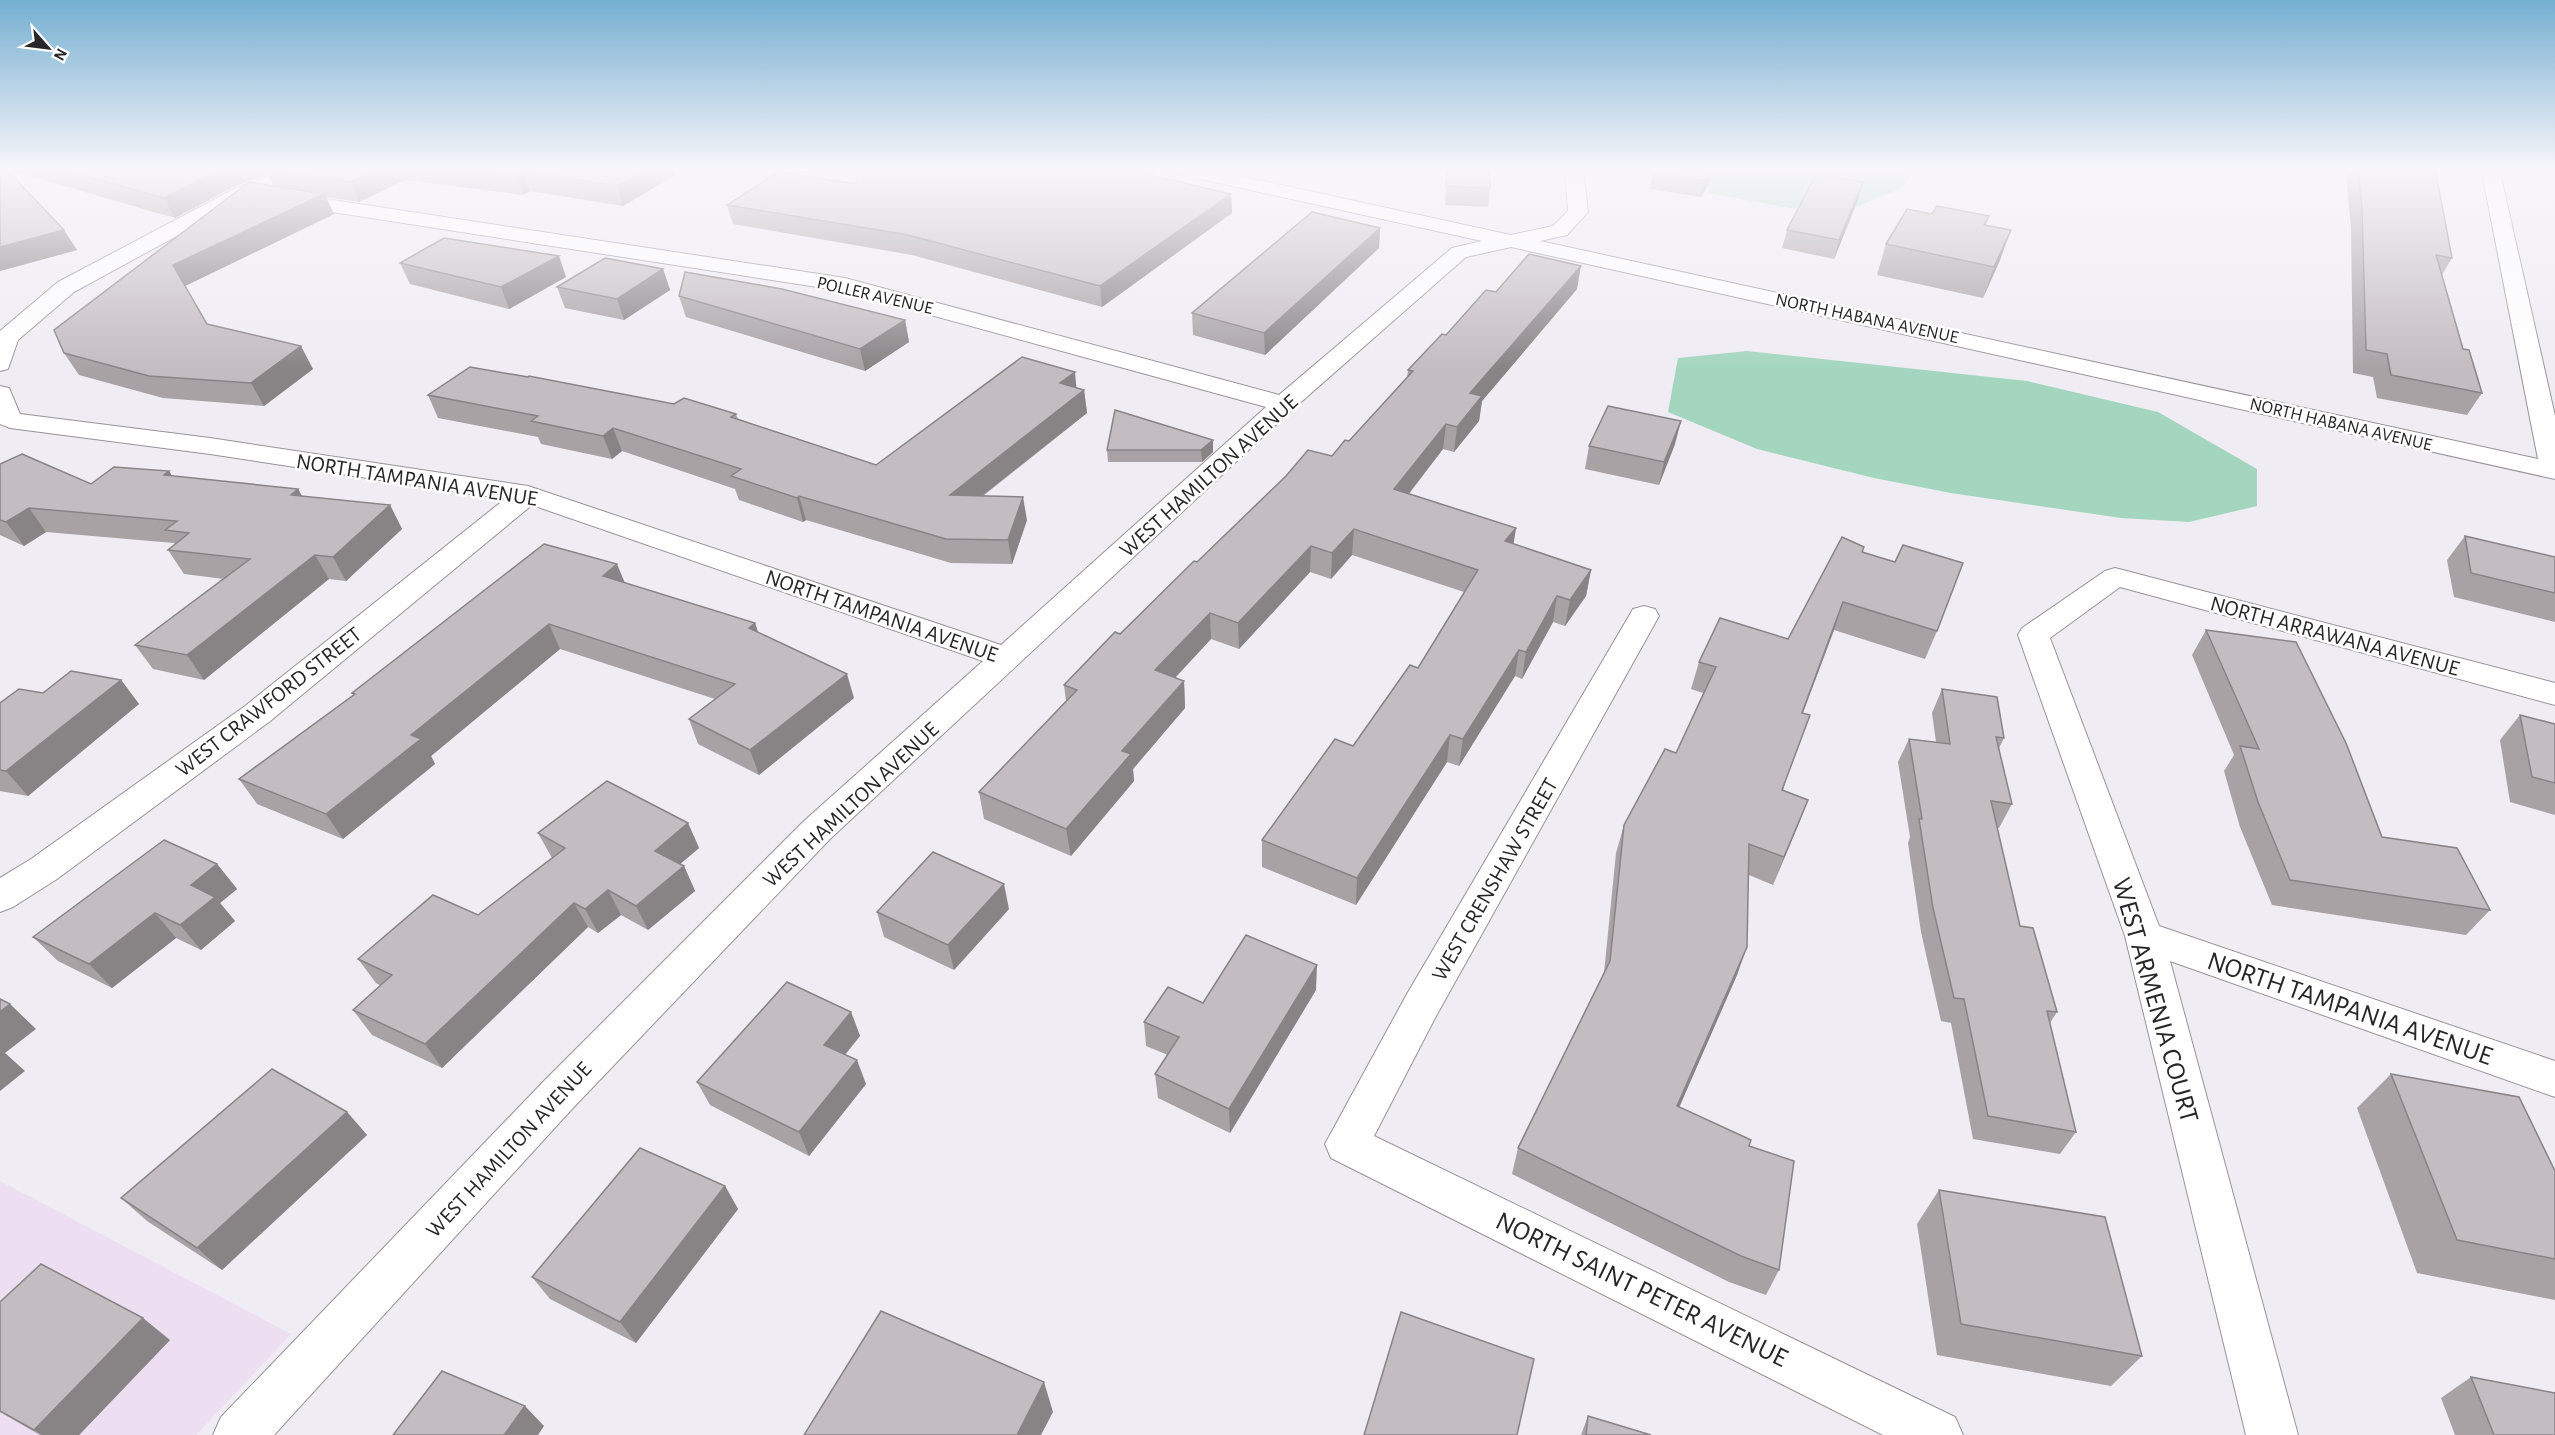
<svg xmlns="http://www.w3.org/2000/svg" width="2555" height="1435" font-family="'Alegreya Sans',sans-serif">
<rect width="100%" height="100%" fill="#efecf3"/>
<!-- commercial -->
<polygon fill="#eddef1" points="0,1181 291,1334 196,1435 0,1435"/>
<!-- green -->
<g fill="#a4d6bf">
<polygon points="1707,168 1915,168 1902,188 1849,210 1789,208 1709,193"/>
<polygon points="1747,351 2027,381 2158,412 2257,469 2257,506 2189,522 2121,518 1951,493 1874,478 1757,449 1668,412 1678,358"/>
</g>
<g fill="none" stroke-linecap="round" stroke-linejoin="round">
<defs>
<g id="minor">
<polygon points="290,168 316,168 314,172 250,196 74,292 18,340 8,369 0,371 0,331 58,282 236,188"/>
<polygon points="1169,168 1204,168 1511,235 1553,226 1568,211 1565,168 1583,168 1588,212 1567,235 1540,241 2538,459 2481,168 2499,168 2555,416 2555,479 1511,247 1466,257 1293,409 830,839 572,1109 274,1435 213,1435 221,1417 542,1083 804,821 983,661 532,505 269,722 57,879 13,907 0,912 0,878 31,859 245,706 505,499 210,454 10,428 0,424 0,386 9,388 20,414 210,438 528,486 1001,645 1266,407 843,291 287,205 280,203 277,199 280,195 287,193 845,278 1279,395 1452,248 1482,241 1178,174 1171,172"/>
<polygon points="2115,568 2555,683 2555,705 2120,587 2050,638 2159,926 2555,1061 2555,1097 2170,961 2298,1435 2246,1435 2125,936 2018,635 2022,628 2105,571"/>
<polygon points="1644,606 1655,609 1659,616 1435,1018 1374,1136 1955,1417 1963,1435 1883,1435 1331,1158 1325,1144 1407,994 1629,616 1633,609"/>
</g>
</defs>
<!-- minor casing -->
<use href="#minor" stroke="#969399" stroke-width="2"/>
<!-- minor -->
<use href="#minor" fill="#fff" fill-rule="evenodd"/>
</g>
<!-- wall -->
<g fill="#a8a2a5">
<polygon points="0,168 673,168 675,175 623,206 530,191 523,195 405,180 359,202 326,197 334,214 185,286 207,324 313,369 264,406 163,398 79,375 64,353 274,186 268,174 235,186 175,218 8,170 77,250 0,271"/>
<polygon points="1447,168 1489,168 1490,188 1488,207 1445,205"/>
<polygon points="1656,168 1716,168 1715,174 1701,197 1650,189 1653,172"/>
<polygon points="2350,168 2435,168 2452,258 2442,275 2463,349 2482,393 2467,415 2377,398 2373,377 2353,373 2351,228 2346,175"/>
<polygon points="856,184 1231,194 1232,213 1102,307 912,255 733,224 727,205"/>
<polygon points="1858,200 1834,259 1782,248 1787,230"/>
<polygon points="1932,214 1989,216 1986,225 2000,260 1983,298 1877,275 1886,244"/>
<polygon points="1380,228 1379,248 1265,355 1193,335 1192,313"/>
<polygon points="400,263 566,277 509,309 410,284"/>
<polygon points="663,269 670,290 624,320 565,308 557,287"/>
<polygon points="1577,289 1482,401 1479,421 1454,452 1443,449 1409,494 1516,528 1513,544 1591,570 1586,596 1565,626 1553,622 1522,679 1515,676 1459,766 1447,762 1356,905 1262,867 1262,840 1353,746 1418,668 1464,592 1352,555 1331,579 1310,572 1239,649 1211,639 1175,678 1184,681 1185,708 1133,769 1134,781 1071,856 984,819 979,792 1066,701 1064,685 1120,634 1197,562 1332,456 1349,441 1407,378 1408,370 1446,335 1496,292"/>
<polygon points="679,296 905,320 909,342 865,371 686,317"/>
<polygon points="1076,388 1084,390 1087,413 983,496 1027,520 1012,564 951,563 806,520 803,522 739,500 735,489 622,451 612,459 541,444 538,437 438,418 428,395 674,404 736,414 738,419 876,465"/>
<polygon points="1213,440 1213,452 1202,462 1108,462 1107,450"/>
<polygon points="1675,444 1659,485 1585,469 1589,446"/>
<polygon points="0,464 91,484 169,471 172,476 298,489 302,496 390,505 402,529 346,581 329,579 204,680 153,669 135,645 224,579 184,574 168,550 175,545 174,543 46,532 24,546 0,535"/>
<polygon points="2465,536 2555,557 2555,622 2454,597 2447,560"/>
<polygon points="1863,552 1937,631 1925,659 1834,630 1803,713 1783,791 1808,800 1773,885 1749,875 1737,975 1679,1107 1749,1146 1779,1270 1766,1295 1729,1282 1512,1174 1518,1148 1604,973 1616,853 1624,825 1676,753 1703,693 1691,689 1699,662 1788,639"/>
<polygon points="625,583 755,623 758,632 854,698 759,775 698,744 689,719 715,699 560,649 431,756 435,764 343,839 257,804 239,779 353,695 352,693"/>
<polygon points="2206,630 2382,837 2490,910 2466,935 2272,905 2240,827 2224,771 2234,755 2192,655"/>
<polygon points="121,680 139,704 28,796 0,791 0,703 43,693"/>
<polygon points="1942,689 2004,738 1999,748 2012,804 1999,828 1997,828 2020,926 2057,1012 2050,1023 2076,1132 2060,1154 1973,1139 1951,1023 1941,1021 1921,932 1908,843 1910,837 1898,762 1909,739 1936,742 1932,713"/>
<polygon points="2520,715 2555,724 2555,815 2510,802 2500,740"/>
<polygon points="688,823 699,848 680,864 684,866 695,891 648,930 621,915 598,933 588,927 442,1068 372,1035 353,1010 381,986 376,983 358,959 478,915 552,858 538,833"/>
<polygon points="217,864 237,889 220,903 235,921 201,950 176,938 112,988 58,961 33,937"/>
<polygon points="1009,909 954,970 884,937 877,912"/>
<polygon points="1316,990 1230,1133 1158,1098 1155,1074 1168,1055 1146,1046 1144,1022 1203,1003"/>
<polygon points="851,1012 860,1036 845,1055 866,1084 809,1156 710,1105 697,1082"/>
<polygon points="2391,1074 2555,1171 2555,1300 2417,1273 2357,1108"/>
<polygon points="347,1112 367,1135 222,1270 147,1221 121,1198"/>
<polygon points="725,1186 738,1209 636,1343 550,1299 532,1277"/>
<polygon points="1939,1190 2142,1356 2111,1386 1937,1355 1917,1224"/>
<polygon points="0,1302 170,1340 79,1435 40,1435 0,1412"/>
<polygon points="2471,1377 2555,1435 2455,1435 2441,1398"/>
<polygon points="1588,1416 1651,1435 1581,1435"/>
</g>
<!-- shaded-wall -->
<g fill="#888486">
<polygon points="223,168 284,168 266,170 268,174 235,186 175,218 164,198"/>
<polygon points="381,168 400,168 405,180 359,202 350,182"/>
<polygon points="649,168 673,168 675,175 623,206 617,186"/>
<polygon points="1712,168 1716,168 1715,174 1701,197 1704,181"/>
<polygon points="523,171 530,191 523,195 515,176"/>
<polygon points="1863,182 1858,200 1834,259 1839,240"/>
<polygon points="324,194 334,214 185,286 173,265"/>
<polygon points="1231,194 1232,213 1102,307 1100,286"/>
<polygon points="1380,228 1379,248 1265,355 1264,333"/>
<polygon points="64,230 77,250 0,271 0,247"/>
<polygon points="2011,230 2000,260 1983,298 1994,267"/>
<polygon points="559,256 566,277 509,309 501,287"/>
<polygon points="1581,266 1577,289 1482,401 1479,421 1454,452 1457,427 1470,393"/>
<polygon points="663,269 670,290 624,320 617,299"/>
<polygon points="905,320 909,342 865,371 860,349"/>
<polygon points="301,346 313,369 264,406 251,383"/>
<polygon points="1075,372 1077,394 1060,383"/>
<polygon points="1084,390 1087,413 954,518 950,495"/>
<polygon points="1681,421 1675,444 1659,485 1664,462"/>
<polygon points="1446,424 1443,449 1392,515 1394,489"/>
<polygon points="613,428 622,451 612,459 603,436"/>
<polygon points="1213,440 1213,452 1202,462 1201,450"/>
<polygon points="169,471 184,495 164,475"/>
<polygon points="298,489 311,512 291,495"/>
<polygon points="799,496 806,520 803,522 797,498"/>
<polygon points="1023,497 1027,520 1012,564 1008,540"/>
<polygon points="390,505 402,529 346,581 333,557"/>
<polygon points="29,508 46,532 24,546 6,522"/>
<polygon points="1516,528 1512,554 1505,541"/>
<polygon points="1354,529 1352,555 1331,579 1332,553"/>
<polygon points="1311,546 1310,572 1239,649 1238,623"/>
<polygon points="315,555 329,579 204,680 187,655"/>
<polygon points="617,564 627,588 603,576"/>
<polygon points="1591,570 1586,596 1565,626 1570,600"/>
<polygon points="1557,596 1553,622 1522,679 1526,652"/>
<polygon points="1843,602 1834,630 1792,741 1802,713"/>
<polygon points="1210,613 1211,639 1157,697 1155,670"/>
<polygon points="755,623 763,647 749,628"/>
<polygon points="549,624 560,649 431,756 435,764 343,839 326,814 411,735"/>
<polygon points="1519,650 1515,676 1459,766 1463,739"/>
<polygon points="847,674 854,698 759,775 750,750"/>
<polygon points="121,680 139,704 28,796 6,771"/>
<polygon points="1184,681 1185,708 1133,769 1134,781 1071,856 1066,829 1122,751"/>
<polygon points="1450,735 1447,762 1356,905 1357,878"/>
<polygon points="1808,800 1797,828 1773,885 1784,857"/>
<polygon points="688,823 699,848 666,876 655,851"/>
<polygon points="217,864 237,889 220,903 235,921 201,950 180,925 191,885"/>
<polygon points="684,866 695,891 648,930 636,906"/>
<polygon points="1004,884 1009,909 954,970 948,945"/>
<polygon points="608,890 621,915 598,933 585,909"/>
<polygon points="574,903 588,927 442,1068 425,1044"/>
<polygon points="155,913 176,938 112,988 89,964"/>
<polygon points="1747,947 1737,975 1668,1133 1677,1106"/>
<polygon points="1317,965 1316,990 1230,1133 1229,1109"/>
<polygon points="10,1004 36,1029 5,1053 25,1071 0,1091 0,1012"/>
<polygon points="851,1012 860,1036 833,1069 824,1045"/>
<polygon points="857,1060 866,1084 809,1156 799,1132"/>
<polygon points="347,1112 367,1135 222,1270 197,1248"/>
<polygon points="725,1186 738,1209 636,1343 620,1322"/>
<polygon points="143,1318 170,1340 79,1435 42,1435 34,1430"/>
<polygon points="1044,1382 1053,1412 1041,1435 1017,1435"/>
<polygon points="525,1406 544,1426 538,1435 504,1435"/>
</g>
<!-- building -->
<g fill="#c3bcc0" stroke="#888486" stroke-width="1.5">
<polygon points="0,168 5,168 64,230 0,247"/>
<polygon points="56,168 223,168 164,198"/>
<polygon points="271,168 381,168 350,182 266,170"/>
<polygon points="453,168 649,168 617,186 523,171 515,176"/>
<polygon points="859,168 1120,168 1231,194 1100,286 908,235 727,205 778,172 856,184"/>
<polygon points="1447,168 1489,168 1490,188 1446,186"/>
<polygon points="1656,168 1712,168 1704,181 1653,172"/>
<polygon points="2358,168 2435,168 2452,258 2436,255 2463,349 2469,350 2482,393 2391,375 2387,354 2366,350 2362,208"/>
<polygon points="1816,174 1863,182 1839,240 1787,230"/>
<polygon points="249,182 324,194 173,265 207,324 301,346 251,383 149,376 64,353 54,330"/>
<polygon points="1937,206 1989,216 1984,225 2011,230 1994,267 1886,244 1907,209 1932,214"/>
<polygon points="1312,212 1380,228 1264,333 1192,313"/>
<polygon points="444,238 559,256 501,287 400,263"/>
<polygon points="1529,254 1581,266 1470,393 1482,396 1457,427 1446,424 1394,489 1516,528 1505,541 1591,570 1570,600 1557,596 1526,652 1519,650 1463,739 1450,735 1357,878 1262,840 1335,739 1353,746 1410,665 1418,668 1478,570 1354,529 1332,553 1311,546 1238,623 1210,613 1155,670 1184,681 1122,751 1131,754 1066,829 979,792 1077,690 1064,685 1115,632 1120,634 1194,561 1197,562 1286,476 1308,450 1332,456 1345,440 1349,441 1413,371 1408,370 1442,334 1446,335 1486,290 1496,292"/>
<polygon points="605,258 663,269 617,299 557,287"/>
<polygon points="685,272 782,289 905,320 860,349 679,296"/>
<polygon points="1022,357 1075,372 1060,383 1084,390 950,495 1023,497 1008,540 946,539 799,496 797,498 731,476 741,469 613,428 603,436 531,421 538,416 428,395 470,367 528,377 529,376 674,404 684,398 736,414 731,417 876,465"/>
<polygon points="1608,406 1681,421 1664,462 1589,446"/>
<polygon points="1115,410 1213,440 1201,450 1107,450"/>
<polygon points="22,454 91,484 114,467 169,471 164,475 298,489 291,495 390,505 333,557 315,555 187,655 135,645 250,559 168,550 189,533 165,530 177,521 29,508 6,522 0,520 0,464"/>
<polygon points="2465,536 2555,557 2555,593 2471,573"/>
<polygon points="1842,537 1864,547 1862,552 1895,562 1903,545 1963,563 1937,631 1843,602 1802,713 1810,715 1782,790 1808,800 1784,857 1749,844 1747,947 1677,1106 1751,1140 1749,1146 1794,1161 1779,1270 1741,1256 1518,1148 1610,961 1624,825 1665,749 1676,753 1716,667 1699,662 1720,618 1788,639"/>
<polygon points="544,544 617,564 603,576 755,623 749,628 847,674 750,750 689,719 735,684 549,624 411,735 421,739 326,814 239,779 355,694 352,693"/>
<polygon points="2206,630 2296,642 2346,743 2382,837 2457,848 2490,910 2290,880 2258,802 2240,746 2259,749"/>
<polygon points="71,671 121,680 6,771 0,770 0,703 19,689 43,693"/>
<polygon points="1942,689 1997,697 2004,738 1996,737 2012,804 1991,801 2020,926 2033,928 2057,1012 2047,1011 2076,1132 1988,1116 1964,999 1954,998 1933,908 1919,819 1922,819 1909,739 1950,744"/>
<polygon points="2520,715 2555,724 2555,783 2532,777"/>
<polygon points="607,781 688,823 655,851 684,866 636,906 608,890 585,909 574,903 425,1044 353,1010 392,975 358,959 433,895 478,915 565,848 538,833"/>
<polygon points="164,840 217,864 191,885 215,897 180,925 155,913 89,964 33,937"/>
<polygon points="933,852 1004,884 948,945 877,912"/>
<polygon points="1246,935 1317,965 1229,1109 1155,1074 1179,1037 1144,1022 1168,987 1203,1003"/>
<polygon points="787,982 851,1012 824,1045 857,1060 799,1132 697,1082"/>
<polygon points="0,999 10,1004 0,1012"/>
<polygon points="272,1069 347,1112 197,1248 121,1198"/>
<polygon points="2391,1074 2519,1097 2555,1171 2555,1259 2457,1240"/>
<polygon points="640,1148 725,1186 620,1322 532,1277"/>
<polygon points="1939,1190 2105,1217 2142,1356 1961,1324"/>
<polygon points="41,1264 143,1318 34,1430 0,1411 0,1302"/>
<polygon points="881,1311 1044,1382 1017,1435 804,1435"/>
<polygon points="1401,1312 1534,1359 1517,1435 1364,1435"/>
<polygon points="442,1371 525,1406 504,1435 393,1435"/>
<polygon points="2471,1377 2555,1393 2555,1435 2494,1435"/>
<polygon points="1588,1416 1651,1435 1586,1435"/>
</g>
<!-- sky -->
<linearGradient id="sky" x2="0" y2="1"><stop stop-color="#75afd1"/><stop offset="0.46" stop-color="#f8f6fa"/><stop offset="1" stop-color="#f8f6fa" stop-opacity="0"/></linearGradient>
<rect width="2555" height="369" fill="url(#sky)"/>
<g text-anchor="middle" stroke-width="5" stroke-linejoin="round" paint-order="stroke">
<!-- far-street labels -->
<g font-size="18" fill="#272628" stroke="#fff">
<text transform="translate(875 295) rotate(13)" y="6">POLLER AVENUE</text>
<text transform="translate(1867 318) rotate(12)" y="6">NORTH HABANA AVENUE</text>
<text transform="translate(2341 424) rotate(13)" y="6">NORTH HABANA AVENUE</text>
</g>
<!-- street labels -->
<g font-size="22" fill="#272628" stroke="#fff">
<text transform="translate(1208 475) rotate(-42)" y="8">WEST HAMILTON AVENUE</text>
<text transform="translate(417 479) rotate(9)" y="8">NORTH TAMPANIA AVENUE</text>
<text transform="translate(882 615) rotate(19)" y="8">NORTH TAMPANIA AVENUE</text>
<text transform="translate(2335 635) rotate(15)" y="8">NORTH ARRAWANA AVENUE</text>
<text transform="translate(268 701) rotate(-38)" y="8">WEST CRAWFORD STREET</text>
<text transform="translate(850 804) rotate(-43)" y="8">WEST HAMILTON AVENUE</text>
<text transform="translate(1494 879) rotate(-60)" y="8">WEST CRENSHAW STREET</text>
<text transform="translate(508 1149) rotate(-47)" y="8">WEST HAMILTON AVENUE</text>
</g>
<!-- near-street labels -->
<g font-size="27" fill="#272628" stroke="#fff">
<text transform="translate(2156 1000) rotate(74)" y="9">WEST ARMENIA COURT</text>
<text transform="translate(2350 1008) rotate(19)" y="9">NORTH TAMPANIA AVENUE</text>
<text transform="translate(1642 1289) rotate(26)" y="9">NORTH SAINT PETER AVENUE</text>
</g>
</g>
<!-- north arrow -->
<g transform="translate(48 48) rotate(118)" stroke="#ffffff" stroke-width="4.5" paint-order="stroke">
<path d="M0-4.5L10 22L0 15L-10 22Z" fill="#272628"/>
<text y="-9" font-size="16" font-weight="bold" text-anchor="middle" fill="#272628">N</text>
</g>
</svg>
